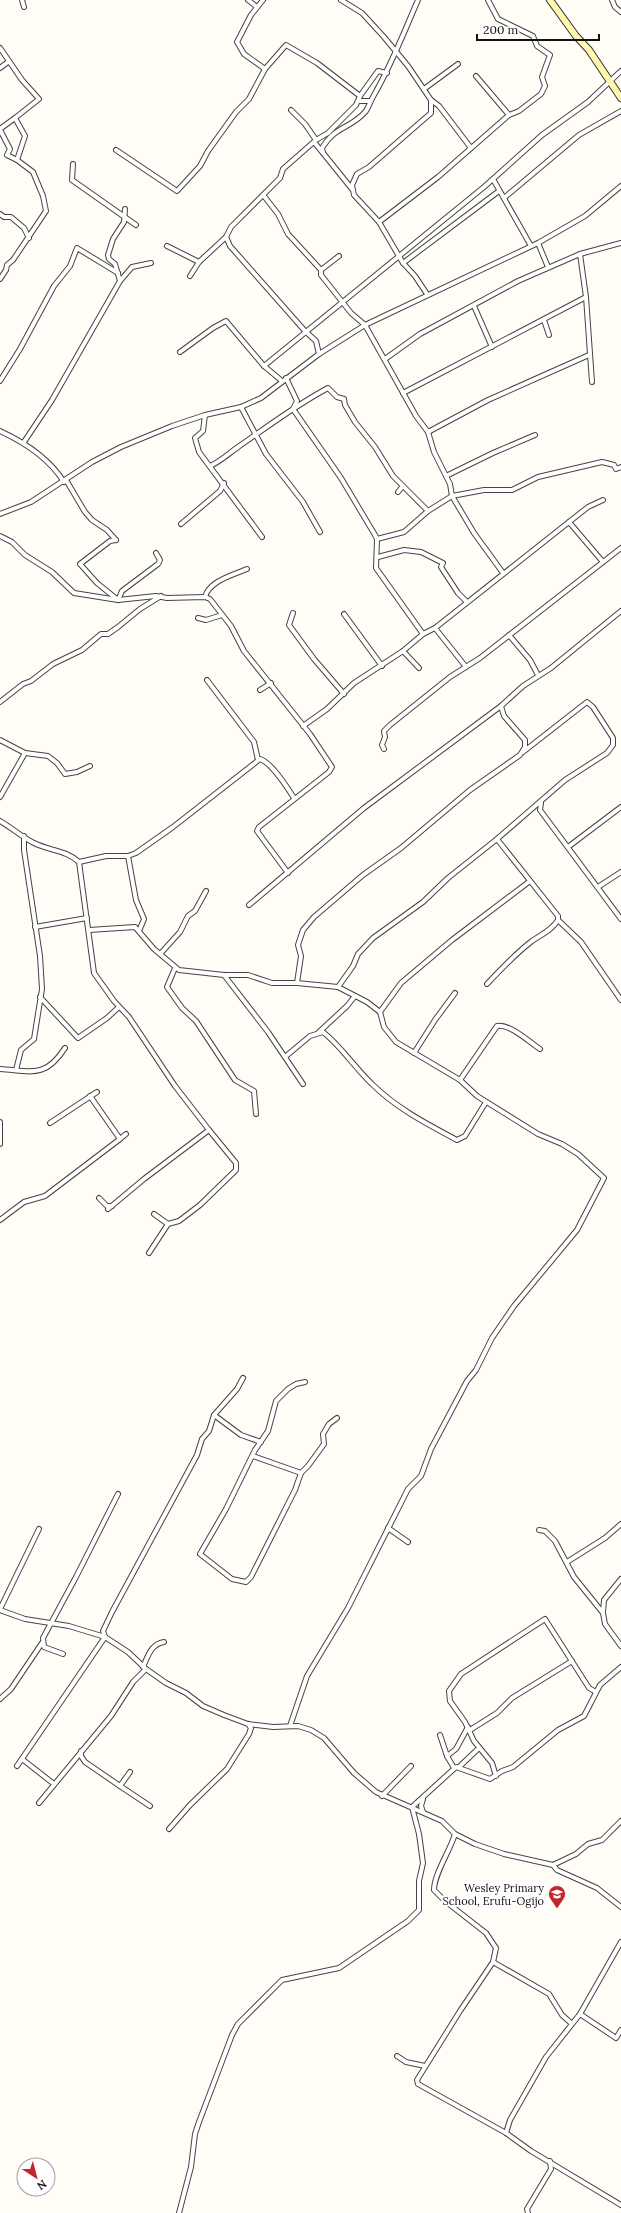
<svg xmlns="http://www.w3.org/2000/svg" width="621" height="2213" font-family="Lora,serif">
<rect width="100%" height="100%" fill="#fffdf5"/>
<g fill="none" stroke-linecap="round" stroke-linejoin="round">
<defs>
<g id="street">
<polyline points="22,0 24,7"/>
<polyline points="248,0 257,7"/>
<polyline points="263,0 251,15 237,42 244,54 265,69"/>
<polyline points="341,0 362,13 384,37 408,66 431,100 439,106 471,148"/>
<polyline points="612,0 615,7 621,12"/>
<polyline points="0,48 22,80 39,99 15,118 25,136 17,160 7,155 10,149 0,130"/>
<polyline points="0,68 8,62"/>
<polyline points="476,76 509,115"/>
<polyline points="424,89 458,64"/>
<polyline points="359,101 370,101"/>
<polyline points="291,110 305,124 316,140"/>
<polyline points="0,129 15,118"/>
<polyline points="314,142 323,153"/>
<polyline points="116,150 177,191 200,166 208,151 236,112 249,99 265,69 286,45 317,63 360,96"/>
<polyline points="73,164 72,180 136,225"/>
<polyline points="493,179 531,246"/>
<path d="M352,189L323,153L322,148C336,125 351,129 366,111C369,106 371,100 374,95C392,64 404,32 418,0"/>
<polyline points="264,196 278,214 288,234 321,270 321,275 351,313 365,325 416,416 428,432 434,452 450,484 452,496 474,533 503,573"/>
<polyline points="504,198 579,135 621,111"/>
<polyline points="0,214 4,217 11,217 24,228 29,238"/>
<polyline points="379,222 438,177 509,115 519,111 541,94 545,86 542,77 550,55 537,46 533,36 498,19 488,0"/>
<polyline points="226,237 230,246 305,331 316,341 319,354"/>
<polyline points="538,243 548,267"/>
<polyline points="167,246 199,262"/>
<polyline points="580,254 621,243"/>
<polyline points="403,263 499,191"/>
<polyline points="321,270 339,256"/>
<polyline points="190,276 199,262 226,237 231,227 280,178 283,169 316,140 328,133 356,105 360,96 378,71 387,73"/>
<polyline points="0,279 6,270 7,265 13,260 46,211 43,196 33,172 17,160"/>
<polyline points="120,281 132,267 151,263"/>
<polyline points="427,294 415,276 403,263 379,222 354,195 352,185 357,174 369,167 431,113 431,100"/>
<polyline points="474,306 492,347"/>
<polyline points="544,320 549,335"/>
<polyline points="180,352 213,328 226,321 264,366 282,381"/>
<polyline points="385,359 420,334 518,281 580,254 586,297 592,382"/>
<polyline points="264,366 484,187 542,135 588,102 621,71"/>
<polyline points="286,378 297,401 293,409 341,478 375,535 377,539 376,568 423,634"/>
<polyline points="0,381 20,349 54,286 70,266 77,248 118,273"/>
<polyline points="403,393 586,297"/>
<polyline points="241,407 266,454 303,502 320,532"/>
<polyline points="205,415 203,431 195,438 199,452 262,537"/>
<path d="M0,431C26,443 49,458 64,482"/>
<polyline points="428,432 488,400 589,355"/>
<polyline points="24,442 52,400 120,281 115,264 109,259 108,255 113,239 124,222 125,209"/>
<path d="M210,466C221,461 228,454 238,447C267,427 296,405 328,388L337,397L344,399L345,405L355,422L375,447L393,476L428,511"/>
<polyline points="446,476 493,453 535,435"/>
<polyline points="66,480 85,512 92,520 107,530 116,540"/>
<polyline points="398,492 402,487"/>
<polyline points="0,514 31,502 92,462 121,447 172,426 205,415 241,407 261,398 319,354 365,325 538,243 585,216 621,186"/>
<polyline points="569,522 603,562"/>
<polyline points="181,524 220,491 224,483"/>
<polyline points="0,536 12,542 25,555 52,572 74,593 118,600 156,596 167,598 205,597 210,599 231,626 244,651 310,734 332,767 329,772 259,827 257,831 288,873"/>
<polyline points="377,539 404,532 428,511 452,496 484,490 512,490 538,477 602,462 614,465 616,469 621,467"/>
<polyline points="116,540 110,541 80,564 97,583 118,600 122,591 158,564 160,560 156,553"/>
<polyline points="378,557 404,550 421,552 443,563 441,567 458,593 467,602"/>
<path d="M205,597C209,581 233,575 247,569"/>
<polyline points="293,613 289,625 314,659 344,694"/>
<polyline points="344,614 382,666"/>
<polyline points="198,618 206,620 222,615"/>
<polyline points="435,628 466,667"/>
<polyline points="509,635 530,660 538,675"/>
<polyline points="403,651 419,668"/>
<polyline points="207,680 254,742 258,760"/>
<polyline points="260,690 271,683"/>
<polyline points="0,702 23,684 31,681 53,664 82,650 101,634 108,634 118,627 140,609 161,596"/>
<polyline points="303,726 327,709 354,683 403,651 423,634 435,628 588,507 603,500"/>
<polyline points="0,740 25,753 48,756 57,763 65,774 77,772 90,766"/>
<polyline points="384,749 382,745 385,737 384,731 390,725 450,677 480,658 621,548"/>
<polyline points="0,797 25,753"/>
<polyline points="541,803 540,810 621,919"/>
<path d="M0,821C12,828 22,837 34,843C50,851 66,850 79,862L94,973L114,1001L129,1017L175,1086L209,1130"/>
<polyline points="497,839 565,780 607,753 613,745 613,738 593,707 587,702 523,752"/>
<polyline points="568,847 621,807"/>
<polyline points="128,856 136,900 144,919 139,931"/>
<path d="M79,862L106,856H128L136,853L173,827L260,759C272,763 287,787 294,798"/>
<polyline points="598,887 621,872"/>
<polyline points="249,905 364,808 501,706"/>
<polyline points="558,920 581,942 621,1000"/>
<polyline points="35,927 87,918"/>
<polyline points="89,930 135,927 154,949 179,970 224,975 248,975 272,983 297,983 338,987 367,1002 380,1012 384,1027 396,1042 460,1080 477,1096 538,1134 562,1144 578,1154 604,1178 577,1230 514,1306 492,1338 476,1370 467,1381 431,1449 421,1476 408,1489 348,1608 307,1676 290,1726"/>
<polyline points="161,953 180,932 188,916 195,911 206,891"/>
<polyline points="175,968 167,987 182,1008 196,1021 235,1080 254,1091 256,1114"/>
<polyline points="224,975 268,1032 303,1084"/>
<polyline points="297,983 301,956 298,945 303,930 314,917 363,875 401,848 470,790 520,755 525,747 525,740 504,716 501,706 523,686 551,668 621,611"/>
<path d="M338,987L353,966L358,954L373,938L423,902L448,878L497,839L558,916V920C552,930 542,934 532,941C515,954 501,969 487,984"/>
<polyline points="40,997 78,1038 107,1018 119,1007"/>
<polyline points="380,1012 401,983 452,940 530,881"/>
<polyline points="319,1032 347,1006 355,996"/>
<polyline points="414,1053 435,1020 455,993"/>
<path d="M285,1057L310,1036L323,1032C342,1047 354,1067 372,1084C396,1108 427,1124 457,1140L465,1136L486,1102"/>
<path d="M0,1069C31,1071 45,1079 65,1048"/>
<polyline points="16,1070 21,1050 34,1039 42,989 40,956 24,850 24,836"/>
<path d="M460,1080L497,1026C511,1024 529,1042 540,1049"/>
<polyline points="0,1122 0,1144"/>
<polyline points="50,1123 97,1092"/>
<polyline points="120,1139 126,1134"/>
<polyline points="99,1198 107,1206 112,1206"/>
<polyline points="108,1209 144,1179 209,1130 236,1163 236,1170 200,1205 179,1221 168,1224 149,1253"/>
<polyline points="154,1214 168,1224"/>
<polyline points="0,1220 24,1202 45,1196 120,1139 90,1096"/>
<polyline points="243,1378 237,1389 214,1415 241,1435 261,1442"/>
<polyline points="305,1382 296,1384 288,1389 276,1401 268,1431 255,1450 226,1509 200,1554 232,1579 246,1582 251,1577 295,1490 301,1473 308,1466 324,1444 323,1434 329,1424 337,1418"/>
<polyline points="253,1456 301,1473"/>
<polyline points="388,1528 408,1542"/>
<polyline points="539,1530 545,1531 555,1541 574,1577 603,1613 605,1624 621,1646"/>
<polyline points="567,1562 605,1538 621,1524"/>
<polyline points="0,1609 39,1529"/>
<polyline points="0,1610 25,1619 69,1626 105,1637 128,1652 146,1669 166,1683 186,1693 203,1706 224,1715 248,1724 273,1727 298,1726 311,1730 324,1738 354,1773 376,1792 442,1821 455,1834 475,1844 504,1854 553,1865 576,1854 588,1844 602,1840 621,1821"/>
<polyline points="603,1612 604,1600 621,1579"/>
<polyline points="63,1654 44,1647 43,1638 76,1577 118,1494"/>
<path d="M143,1667C148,1656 151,1644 164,1642"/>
<polyline points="0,1699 11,1689 42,1643"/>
<polyline points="470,1730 497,1713 512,1698 572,1661"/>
<polyline points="440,1735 447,1756 454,1768"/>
<polyline points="81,1751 81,1756 85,1762 120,1786 130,1772"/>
<polyline points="447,1756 456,1749 468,1727"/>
<polyline points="22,1759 54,1784"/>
<polyline points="17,1766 105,1637 103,1631 112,1612 197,1455 202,1439 209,1431 214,1415"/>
<polyline points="459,1767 479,1748"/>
<polyline points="496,1776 492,1763 474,1741 465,1722 450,1701 449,1691 461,1674 545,1619 589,1688 596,1692"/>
<polyline points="120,1786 150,1806"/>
<polyline points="382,1796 411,1766"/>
<polyline points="423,1799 421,1806 423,1812"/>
<polyline points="39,1803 111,1716 133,1682 146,1669"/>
<polyline points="169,1829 190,1805 227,1769 249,1734 251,1728 248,1724"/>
<path d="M455,1834C450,1851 434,1874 434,1890L445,1901L486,1933L496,1948L493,1962L460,2011L417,2080L418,2084L506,2133"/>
<polyline points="553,1865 557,1870 597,1888 621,1907"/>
<polyline points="621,1942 580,2014 546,2057 510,2120 506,2133 531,2151 621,2205"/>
<polyline points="493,1962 549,1994 562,2015 571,2023"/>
<polyline points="580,2014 616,2038 621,2030"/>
<polyline points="397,2056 406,2062 425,2066"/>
<polyline points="179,2213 191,2167 195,2134 199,2122 232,2035 238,2024 282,1980 339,1968 408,1921 419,1910 419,1881 423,1863 419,1834 412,1807 456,1767 490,1779 502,1771 513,1767 558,1730 584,1716 600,1685 621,1667"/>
<polyline points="528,2213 527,2209 551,2169 550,2161"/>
</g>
<polyline id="secondary" points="550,0 576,36 589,50 621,98"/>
</defs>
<!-- street casing -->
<use href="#street" stroke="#444" stroke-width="6"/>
<!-- secondary casing -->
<use href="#secondary" stroke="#333" stroke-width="8"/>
<!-- street -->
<use href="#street" stroke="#fff" stroke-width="4"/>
<!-- secondary -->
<use href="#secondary" stroke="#fff6b0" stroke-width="6"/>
</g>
<!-- icons -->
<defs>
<symbol id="school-pin" viewBox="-11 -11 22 30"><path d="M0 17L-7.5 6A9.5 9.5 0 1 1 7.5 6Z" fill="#c4262e" stroke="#fff"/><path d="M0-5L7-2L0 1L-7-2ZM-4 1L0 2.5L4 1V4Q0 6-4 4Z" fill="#fff"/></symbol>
</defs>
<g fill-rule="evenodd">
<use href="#school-pin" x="547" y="1884" width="20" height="27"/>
</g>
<g text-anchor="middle" stroke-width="4" stroke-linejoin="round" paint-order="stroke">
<!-- poi labels -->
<g font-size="11" fill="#111" stroke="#fff" text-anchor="end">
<text x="544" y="1892">Wesley Primary<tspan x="544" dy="13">School, Erufu-Ogijo</tspan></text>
</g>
</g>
<!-- north arrow -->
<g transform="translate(36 2177) rotate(144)"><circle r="19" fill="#ffffff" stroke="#a0a0a0"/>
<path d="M0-3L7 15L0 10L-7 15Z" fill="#c4262e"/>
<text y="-6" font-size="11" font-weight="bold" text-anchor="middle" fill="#111111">N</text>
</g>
<!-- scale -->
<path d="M477 34v6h122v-6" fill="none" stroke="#111111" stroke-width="2"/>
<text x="483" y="34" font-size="12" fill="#111111" stroke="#ffffff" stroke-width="3" paint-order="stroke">200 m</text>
</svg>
